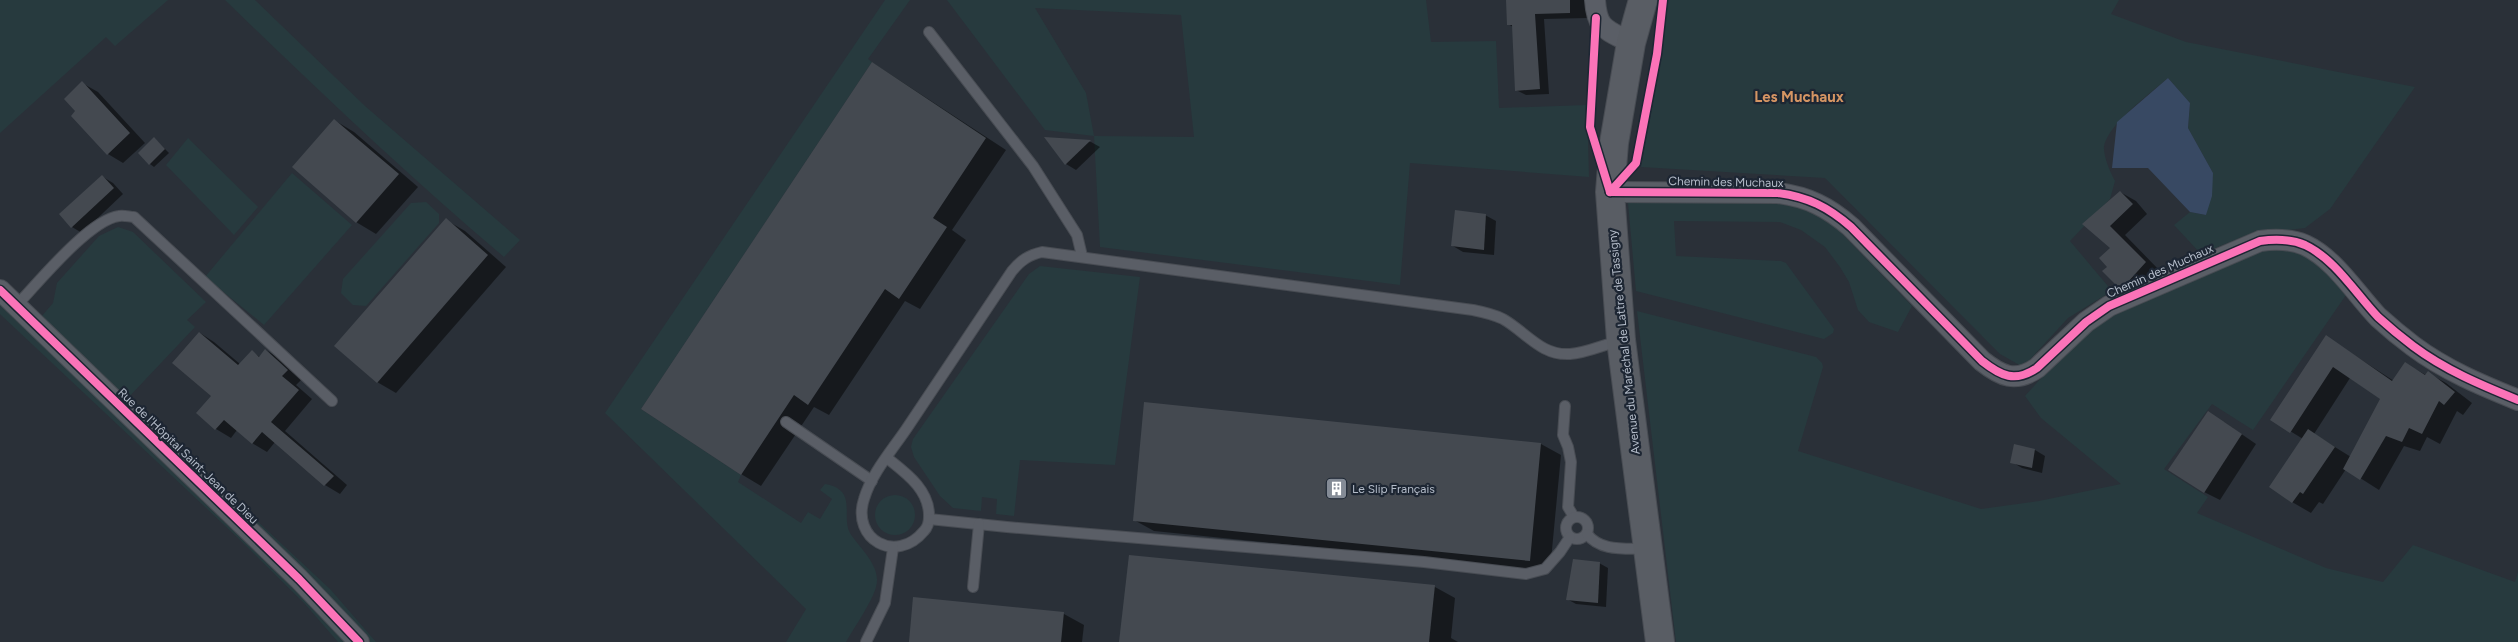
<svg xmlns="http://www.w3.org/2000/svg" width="2518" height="642" font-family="Figtree,sans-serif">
<rect width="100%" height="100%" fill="#2a3038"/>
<!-- green -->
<g fill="#273a3e" fill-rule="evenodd">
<polygon points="0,0 168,0 115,46 106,37 0,133"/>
<path d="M225,0H255L365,106L520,240L504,257C407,175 316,88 225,0Z"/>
<path d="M885,0H910L868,59L872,62L641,409L741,475L738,482L801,523L808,512L820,519L832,499L820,490L825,484C832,485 837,487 842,492C851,503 843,520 850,533C860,549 882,566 876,587C872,602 854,628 846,642H786L806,609L605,413Z"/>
<path d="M947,0H1426L1431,42L1496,41L1499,108L1587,105L1589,177L1410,163L1400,285L1100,247L1094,136L1045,130ZM1035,8L1181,15L1194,137L1094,136L1086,93Z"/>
<path d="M1668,0H2119L2111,14L2186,42L2415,87L2330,209L2305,228L2247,235L2201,254L2174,225L2190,212L2206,215L2213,173L2188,128L2190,103L2168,78C2152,92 2104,127 2104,149C2105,161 2110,171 2115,181L2110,199L2070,241L2112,291L2068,318L2023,367L2000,354L1825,178L1641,167L1661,59Z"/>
<polygon points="188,138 258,207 234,235 166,165"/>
<polygon points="292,173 352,225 264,325 205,277"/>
<polygon points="1644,199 1793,202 1819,210 1912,306 1898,332 1869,322 1858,310 1849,282 1840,267 1825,247 1801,230 1780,222 1674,221 1676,256 1781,261 1786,263 1834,329 1833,333 1824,339 1636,291 1628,203"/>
<polygon points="426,202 439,214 439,223 366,306 353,305 341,293 343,279 411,203"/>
<polygon points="118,227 133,232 206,302 187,320 195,327 127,399 331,590 376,642 338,642 305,604 238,538 0,314 0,279 41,317 53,303 57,283 99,236"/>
<polygon points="2275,247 2298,249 2318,261 2346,295 2253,430 2212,404 2164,469 2208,497 2197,513 2326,568 2383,582 2413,545 2515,582 2518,572 2518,642 1676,642 1637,311 1816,357 1822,363 1823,367 1798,451 1981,509 2039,501 2121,484 2041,418 2025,396 2081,334 2098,322 2244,253"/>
<polygon points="1040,266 1140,277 1115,465 1020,460 1014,516 996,514 997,499 982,497 981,511 953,508 940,496 914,457 911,447 913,439 1029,274"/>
<circle cx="895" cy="515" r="20"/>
</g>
<!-- water -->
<polygon fill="#384963" points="2168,78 2190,103 2188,128 2213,173 2212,196 2206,215 2190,212 2148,168 2112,168 2117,122"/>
<!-- shadow -->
<g fill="#0007" fill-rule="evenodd">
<polygon points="1508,0 1587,0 1588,18 1544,19 1549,94 1526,95 1516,90 1513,27 1508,24"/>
<polygon points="873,63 1006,150 952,230 966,240 920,309 905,301 829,415 814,407 761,486 741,474"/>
<polygon points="82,83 98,92 145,143 123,163 108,154 77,111"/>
<polygon points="334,120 354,132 418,187 376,234 356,222"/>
<polygon points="1047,138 1091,142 1100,147 1076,170 1066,164"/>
<polygon points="155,139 169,153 154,167 150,164"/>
<polygon points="103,177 113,183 123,194 82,233 72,227"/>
<polygon points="2120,192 2136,201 2147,214 2125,235 2161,272 2142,291 2134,295 2119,286 2109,267 2112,248 2084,224"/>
<polygon points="1485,215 1496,221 1494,255 1463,252 1453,246"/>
<polygon points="446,220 465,231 506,267 396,393 377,382"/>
<polygon points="200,333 214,342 240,364 252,352 260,357 266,350 280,359 302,379 296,385 312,399 285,431 347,485 340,494 325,485 275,442 267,452 252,443 237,430 231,438 216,429 197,413 213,396"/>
<path d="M2326,337L2394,381L2406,364L2426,375L2428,373L2446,383L2472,403L2463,415L2457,411L2440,444L2427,437L2420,451L2404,446L2379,490L2346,469L2323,504L2319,502L2311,513L2292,502L2303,439L2272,420ZM2350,378L2381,399L2351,457L2314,434Z"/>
<polygon points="2224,422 2256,444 2220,500 2204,492"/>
<polygon points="1541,444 1561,455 1550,571 1154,531 1134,520"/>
<polygon points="2015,445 2035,450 2045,456 2042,473 2022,468 2012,462"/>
<polygon points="1599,563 1608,568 1606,607 1576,604 1567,599"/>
<polygon points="1435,587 1455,598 1451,638 1458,642 1120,642"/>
<polygon points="1064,614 1084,625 1082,642 910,642"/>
</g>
<!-- building -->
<g fill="#444950">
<polygon points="1506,0 1570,0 1570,13 1535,14 1540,89 1515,91 1512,25 1507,25"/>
<polygon points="872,62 986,138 933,218 947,227 899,299 885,289 808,405 794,395 741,475 641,409"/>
<polygon points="82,81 130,133 107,155 71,116 75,111 64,99"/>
<polygon points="334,119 399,174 356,223 292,167"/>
<polygon points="154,137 165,149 149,165 138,153"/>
<polygon points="1044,137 1091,140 1065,165"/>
<polygon points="102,175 114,188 71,228 59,214"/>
<polygon points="2120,191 2133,204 2110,226 2146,262 2127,283 2118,287 2102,271 2107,267 2099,258 2110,248 2082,224"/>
<polygon points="1455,210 1486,214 1484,250 1451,246"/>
<polygon points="446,218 488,255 377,383 334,346"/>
<polygon points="199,332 238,365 252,350 259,357 265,349 288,370 282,376 299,390 271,422 334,476 324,486 262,432 252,444 224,420 215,430 196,413 211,396 172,363"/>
<polygon points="2326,335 2392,381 2405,362 2425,375 2428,371 2455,392 2444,405 2439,401 2422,434 2409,428 2402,442 2386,436 2360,480 2343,469 2380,399 2333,367 2290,433 2270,420"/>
<polygon points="1144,402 1541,443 1530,561 1133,521"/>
<polygon points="2208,411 2242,434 2204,493 2168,470"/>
<polygon points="2308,429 2335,447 2303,494 2300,492 2292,503 2269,487"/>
<polygon points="2014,444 2035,449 2032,468 2010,463"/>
<polygon points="1129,555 1435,585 1429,642 1119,642"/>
<polygon points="1573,559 1600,562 1598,603 1566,600"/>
<polygon points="913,597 1064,612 1061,642 909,642"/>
</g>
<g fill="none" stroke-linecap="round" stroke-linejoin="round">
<defs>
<g id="lane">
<polyline points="929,32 1033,166 1077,235 1082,256"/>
<path d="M16,306C38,283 89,220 119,216C124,215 130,217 134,217L332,401"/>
<polyline points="1565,406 1563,435 1568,447 1571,462 1568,507 1574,517"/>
<polyline points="786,422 872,481"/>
<path d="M887,458C906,473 930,490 929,517C929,522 927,528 924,531C896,565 851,539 864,499C872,472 894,448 909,425C944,373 978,322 1012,271C1021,260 1029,255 1042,252L1473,310C1483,312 1493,314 1503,319C1526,332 1541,356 1570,354C1586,353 1603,345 1619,341"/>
<circle cx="1577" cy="528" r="11"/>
<polyline points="929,519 1007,527 1424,562 1526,574 1545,569 1560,552 1570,537"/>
<path d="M1587,534C1601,552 1625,548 1646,549"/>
<polyline points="973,587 979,524"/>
<polyline points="866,642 885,603 893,548"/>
</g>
<g id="street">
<path d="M1595,0C1597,30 1606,29 1631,43"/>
<path d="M1610,192L1778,193C1808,197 1828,207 1851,227L1982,361C2001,376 2015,383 2037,368L2086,322L2109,306L2260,241C2275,239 2291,239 2305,245C2335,259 2356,294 2378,317C2389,327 2401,337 2413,346C2445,370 2481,385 2518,400"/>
<polyline points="0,290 299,579 359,642"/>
</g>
<polyline id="secondary" points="1643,0 1631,43 1614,143 1610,192 1621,340 1660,642"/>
</defs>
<!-- lane casing -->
<use href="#lane" stroke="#484c53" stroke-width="12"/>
<!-- street casing -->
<use href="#street" stroke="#484c53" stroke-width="22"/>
<!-- secondary casing -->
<use href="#secondary" stroke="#484c53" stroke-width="30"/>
<!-- lane -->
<use href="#lane" stroke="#5a5e66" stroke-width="10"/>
<!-- street -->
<use href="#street" stroke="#5a5e66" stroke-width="20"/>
<!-- secondary -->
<use href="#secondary" stroke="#595d64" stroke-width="28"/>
<defs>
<g id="cycleway">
<polyline points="1596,18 1590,127 1610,192"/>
<path d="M1610,192L1778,193C1808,197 1828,207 1851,227L1982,361C2001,376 2015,383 2037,368L2086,322L2109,306L2260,241C2275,239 2291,239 2305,245C2335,259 2356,294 2378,317C2389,327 2401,337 2413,346C2445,370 2481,385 2518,400"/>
<polyline points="1610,192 1636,163 1657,54 1663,0"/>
<polyline points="0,290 299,579 359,642"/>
</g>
</defs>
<!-- cycleway casing -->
<use href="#cycleway" stroke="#1d2633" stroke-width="11"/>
<!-- cycleway -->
<use href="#cycleway" stroke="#fb73b8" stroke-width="8"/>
</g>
<!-- icons -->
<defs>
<symbol id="building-square" viewBox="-11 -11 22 22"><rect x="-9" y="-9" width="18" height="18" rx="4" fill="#848b96" stroke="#1d2633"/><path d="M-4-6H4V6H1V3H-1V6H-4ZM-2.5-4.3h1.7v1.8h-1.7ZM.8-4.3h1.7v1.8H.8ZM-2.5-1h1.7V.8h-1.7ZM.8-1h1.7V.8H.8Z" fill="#fff"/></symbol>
</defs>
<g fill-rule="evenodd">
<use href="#building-square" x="1324" y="476" width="25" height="25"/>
</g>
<g text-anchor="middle" stroke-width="4.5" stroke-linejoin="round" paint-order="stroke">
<!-- street labels -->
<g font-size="12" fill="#b4bcc9" stroke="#1d2633">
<text transform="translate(1726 182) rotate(1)" y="4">Chemin des Muchaux</text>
<text transform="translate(2160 271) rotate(-24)" y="4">Chemin des Muchaux</text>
<text transform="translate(1624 342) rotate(-96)" y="4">Avenue du Maréchal de Lattre de Tassigny</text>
<text transform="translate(188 456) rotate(44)" y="4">Rue de l'Hôpital Saint-Jean de Dieu</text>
</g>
<!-- poi labels -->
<g font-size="12" fill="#b4bcc9" stroke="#1d2633" text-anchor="start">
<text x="1352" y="493">Le Slip Français</text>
</g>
<!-- quarter labels -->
<g font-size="15" font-weight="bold" fill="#d59563" stroke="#1d2633">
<text x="1799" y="102">Les Muchaux</text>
</g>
</g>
</svg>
